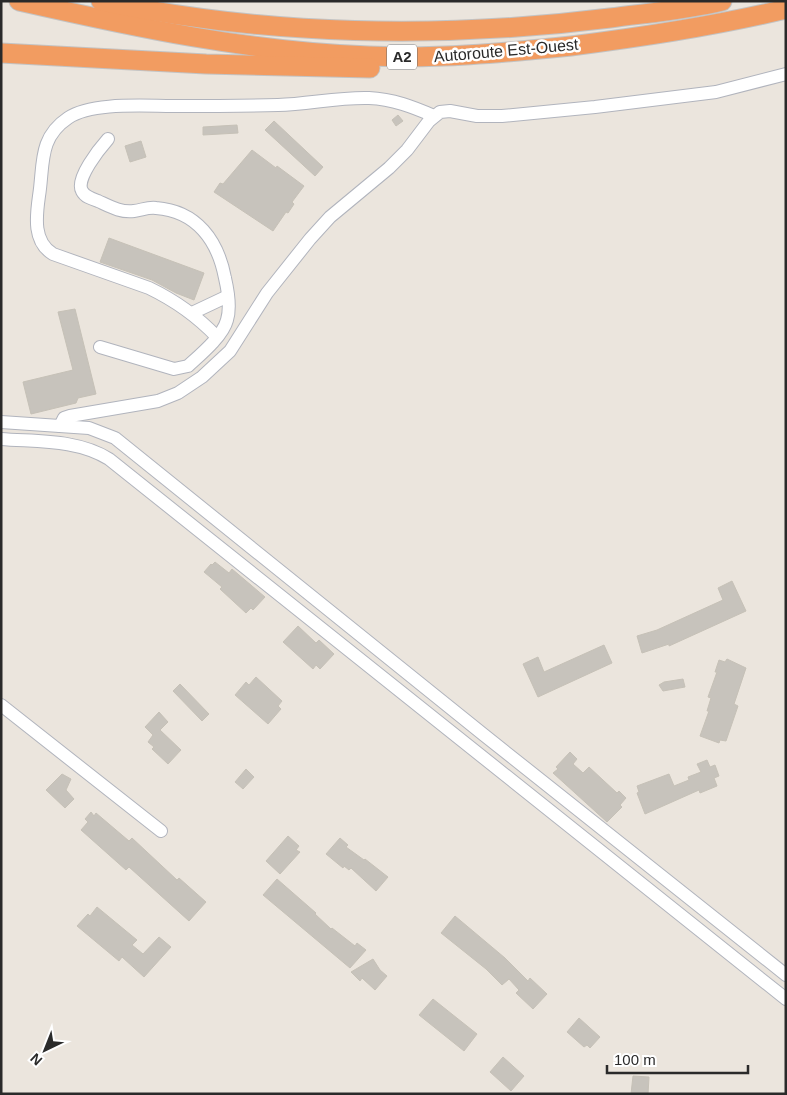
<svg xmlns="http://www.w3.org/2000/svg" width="787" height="1095" font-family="Arial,sans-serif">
<rect width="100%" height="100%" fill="#ebe5dd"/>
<!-- building -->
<g fill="#c7c3bc" stroke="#c6c1b7">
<polygon points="398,115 403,121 396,126 392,120"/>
<polygon points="274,121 323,167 315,176 265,130"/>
<polygon points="237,125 238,133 203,135 203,127"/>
<polygon points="141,141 146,157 130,162 125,146"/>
<polygon points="252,150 276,168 277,166 304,186 292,202 294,204 288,213 286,212 273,231 214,192 220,183 223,184"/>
<polygon points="109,238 204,273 194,300 176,293 152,280 100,262"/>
<polygon points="75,309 96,394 78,398 76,403 31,414 23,382 73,370 58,312"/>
<polygon points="215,562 229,573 232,569 265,597 253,610 251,608 246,613 220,589 222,587 204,572 211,564 212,565"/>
<polygon points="732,581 746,611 669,646 669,644 642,653 637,636 657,630 723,600 718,588"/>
<polygon points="298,626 316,643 319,640 334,654 320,669 316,665 313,669 283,642"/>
<polygon points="604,645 612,663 538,697 523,664 538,657 544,672"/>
<polygon points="727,659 746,668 734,704 738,706 726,741 720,740 719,743 700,736 709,711 707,711 711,698 708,697 717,672 715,672 719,660 725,662"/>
<polygon points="256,677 282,701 278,706 281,709 268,724 235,695 246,682 249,685"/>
<polygon points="683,679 685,687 663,691 659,685 664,682"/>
<polygon points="180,684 209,714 202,721 173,691"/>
<polygon points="159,712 168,722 160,730 181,750 168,764 152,749 154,747 148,742 153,735 145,727"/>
<polygon points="570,752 577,759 573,764 583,773 589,767 617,793 619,791 626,798 620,805 622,807 607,822 553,773 558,769 556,767"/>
<polygon points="707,760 710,767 715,765 719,776 714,778 717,786 700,793 699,790 645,814 637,793 639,792 637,786 669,774 674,786 689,780 688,777 701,772 697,764"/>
<polygon points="246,769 254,777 243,789 235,782"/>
<polygon points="62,774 71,779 66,790 74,799 65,808 46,790"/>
<polygon points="91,812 94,816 96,813 129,841 132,838 177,880 179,878 206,902 189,921 129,867 126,870 81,830 88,822 85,819"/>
<polygon points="288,836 299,846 296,850 300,852 280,874 266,861"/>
<polygon points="340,838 348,845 346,847 364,860 365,859 388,877 376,891 351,868 349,870 344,866 343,868 326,854"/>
<polygon points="277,879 316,913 315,914 331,929 332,928 355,946 357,943 366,950 350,968 263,895"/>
<polygon points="97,907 137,940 132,945 143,954 159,937 171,947 144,977 122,957 119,961 77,926 88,914 90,916"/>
<polygon points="455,916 505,958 528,981 530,978 547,994 533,1009 516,993 519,990 509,979 502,985 486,969 441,933"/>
<polygon points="373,959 380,970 387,976 375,990 362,978 360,981 351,972"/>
<polygon points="433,999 477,1034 464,1051 419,1015"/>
<polygon points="579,1018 600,1037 590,1048 587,1045 584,1047 567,1032"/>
<polygon points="503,1057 524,1076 511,1091 490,1072"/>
<polygon points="633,1076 649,1077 648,1094 631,1094"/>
</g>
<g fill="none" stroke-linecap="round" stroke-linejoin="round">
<defs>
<g id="minor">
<polyline points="192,313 228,296"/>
<path d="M217,337C196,315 176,301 149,288L53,254C33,242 36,217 39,196C44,165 38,138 68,118C91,102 144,106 172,106C208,106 243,106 278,105C309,104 339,97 369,98C393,99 413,107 434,116"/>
<path d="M100,347L174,369L188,366C200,355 223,336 227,320C231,307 228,291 225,278C218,241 197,211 156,208C148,207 142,210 134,211C121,213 109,206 98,201C92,199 85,197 82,191C75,179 100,148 108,139"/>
<polyline points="1,422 89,428 115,438 484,735 786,975"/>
<polyline points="60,426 64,418 70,416 158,401 178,393 202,377 230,351 267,293 310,239 330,217 389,168 407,150 429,121 440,112 450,111 477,116 502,116 595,107 716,92 786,74"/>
<path d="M1,439C37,442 77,439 109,459L786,999"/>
<polyline points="1,705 161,831"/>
</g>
<g id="highway">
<path d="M19,1C134,27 250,52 369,56C437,59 503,53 571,46C643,37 715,26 786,9"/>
<path d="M101,1C265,36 443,39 610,18C647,13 686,10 722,1"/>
<polyline points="1,53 206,64 370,68"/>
</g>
</defs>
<!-- minor casing -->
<use href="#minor" stroke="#b1b4bd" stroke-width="14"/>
<!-- highway casing -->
<use href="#highway" stroke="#c3c3c3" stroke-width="21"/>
<!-- minor -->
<use href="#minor" stroke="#fff" stroke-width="12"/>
<!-- highway -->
<use href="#highway" stroke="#f29c61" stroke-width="19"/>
</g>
<g text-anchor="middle" stroke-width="5" stroke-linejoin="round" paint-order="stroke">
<!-- shield labels -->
<rect fill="#fff" stroke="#6a6a6a" stroke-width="1" x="387" y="44.5" width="30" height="25" rx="4"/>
<g font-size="15" font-weight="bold" fill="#2a2a2a">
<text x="402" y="62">A2</text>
</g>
<!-- street labels -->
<g font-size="16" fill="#2a2a2a" stroke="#fff">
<text transform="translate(506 50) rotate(-5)" y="6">Autoroute Est-Ouest</text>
</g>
</g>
<!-- border -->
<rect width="787" height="1095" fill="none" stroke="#2a2a2a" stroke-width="5"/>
<!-- north arrow -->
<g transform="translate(45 1050) rotate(223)" stroke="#ffffff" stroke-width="4" paint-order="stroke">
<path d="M0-4L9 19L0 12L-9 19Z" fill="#2a2a2a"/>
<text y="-8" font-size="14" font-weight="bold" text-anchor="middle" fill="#2a2a2a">N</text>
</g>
<!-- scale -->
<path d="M607 1065v8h141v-8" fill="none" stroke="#2a2a2a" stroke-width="2.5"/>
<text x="614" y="1065" font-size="15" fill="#2a2a2a" stroke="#ffffff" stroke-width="4" paint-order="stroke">100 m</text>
</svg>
